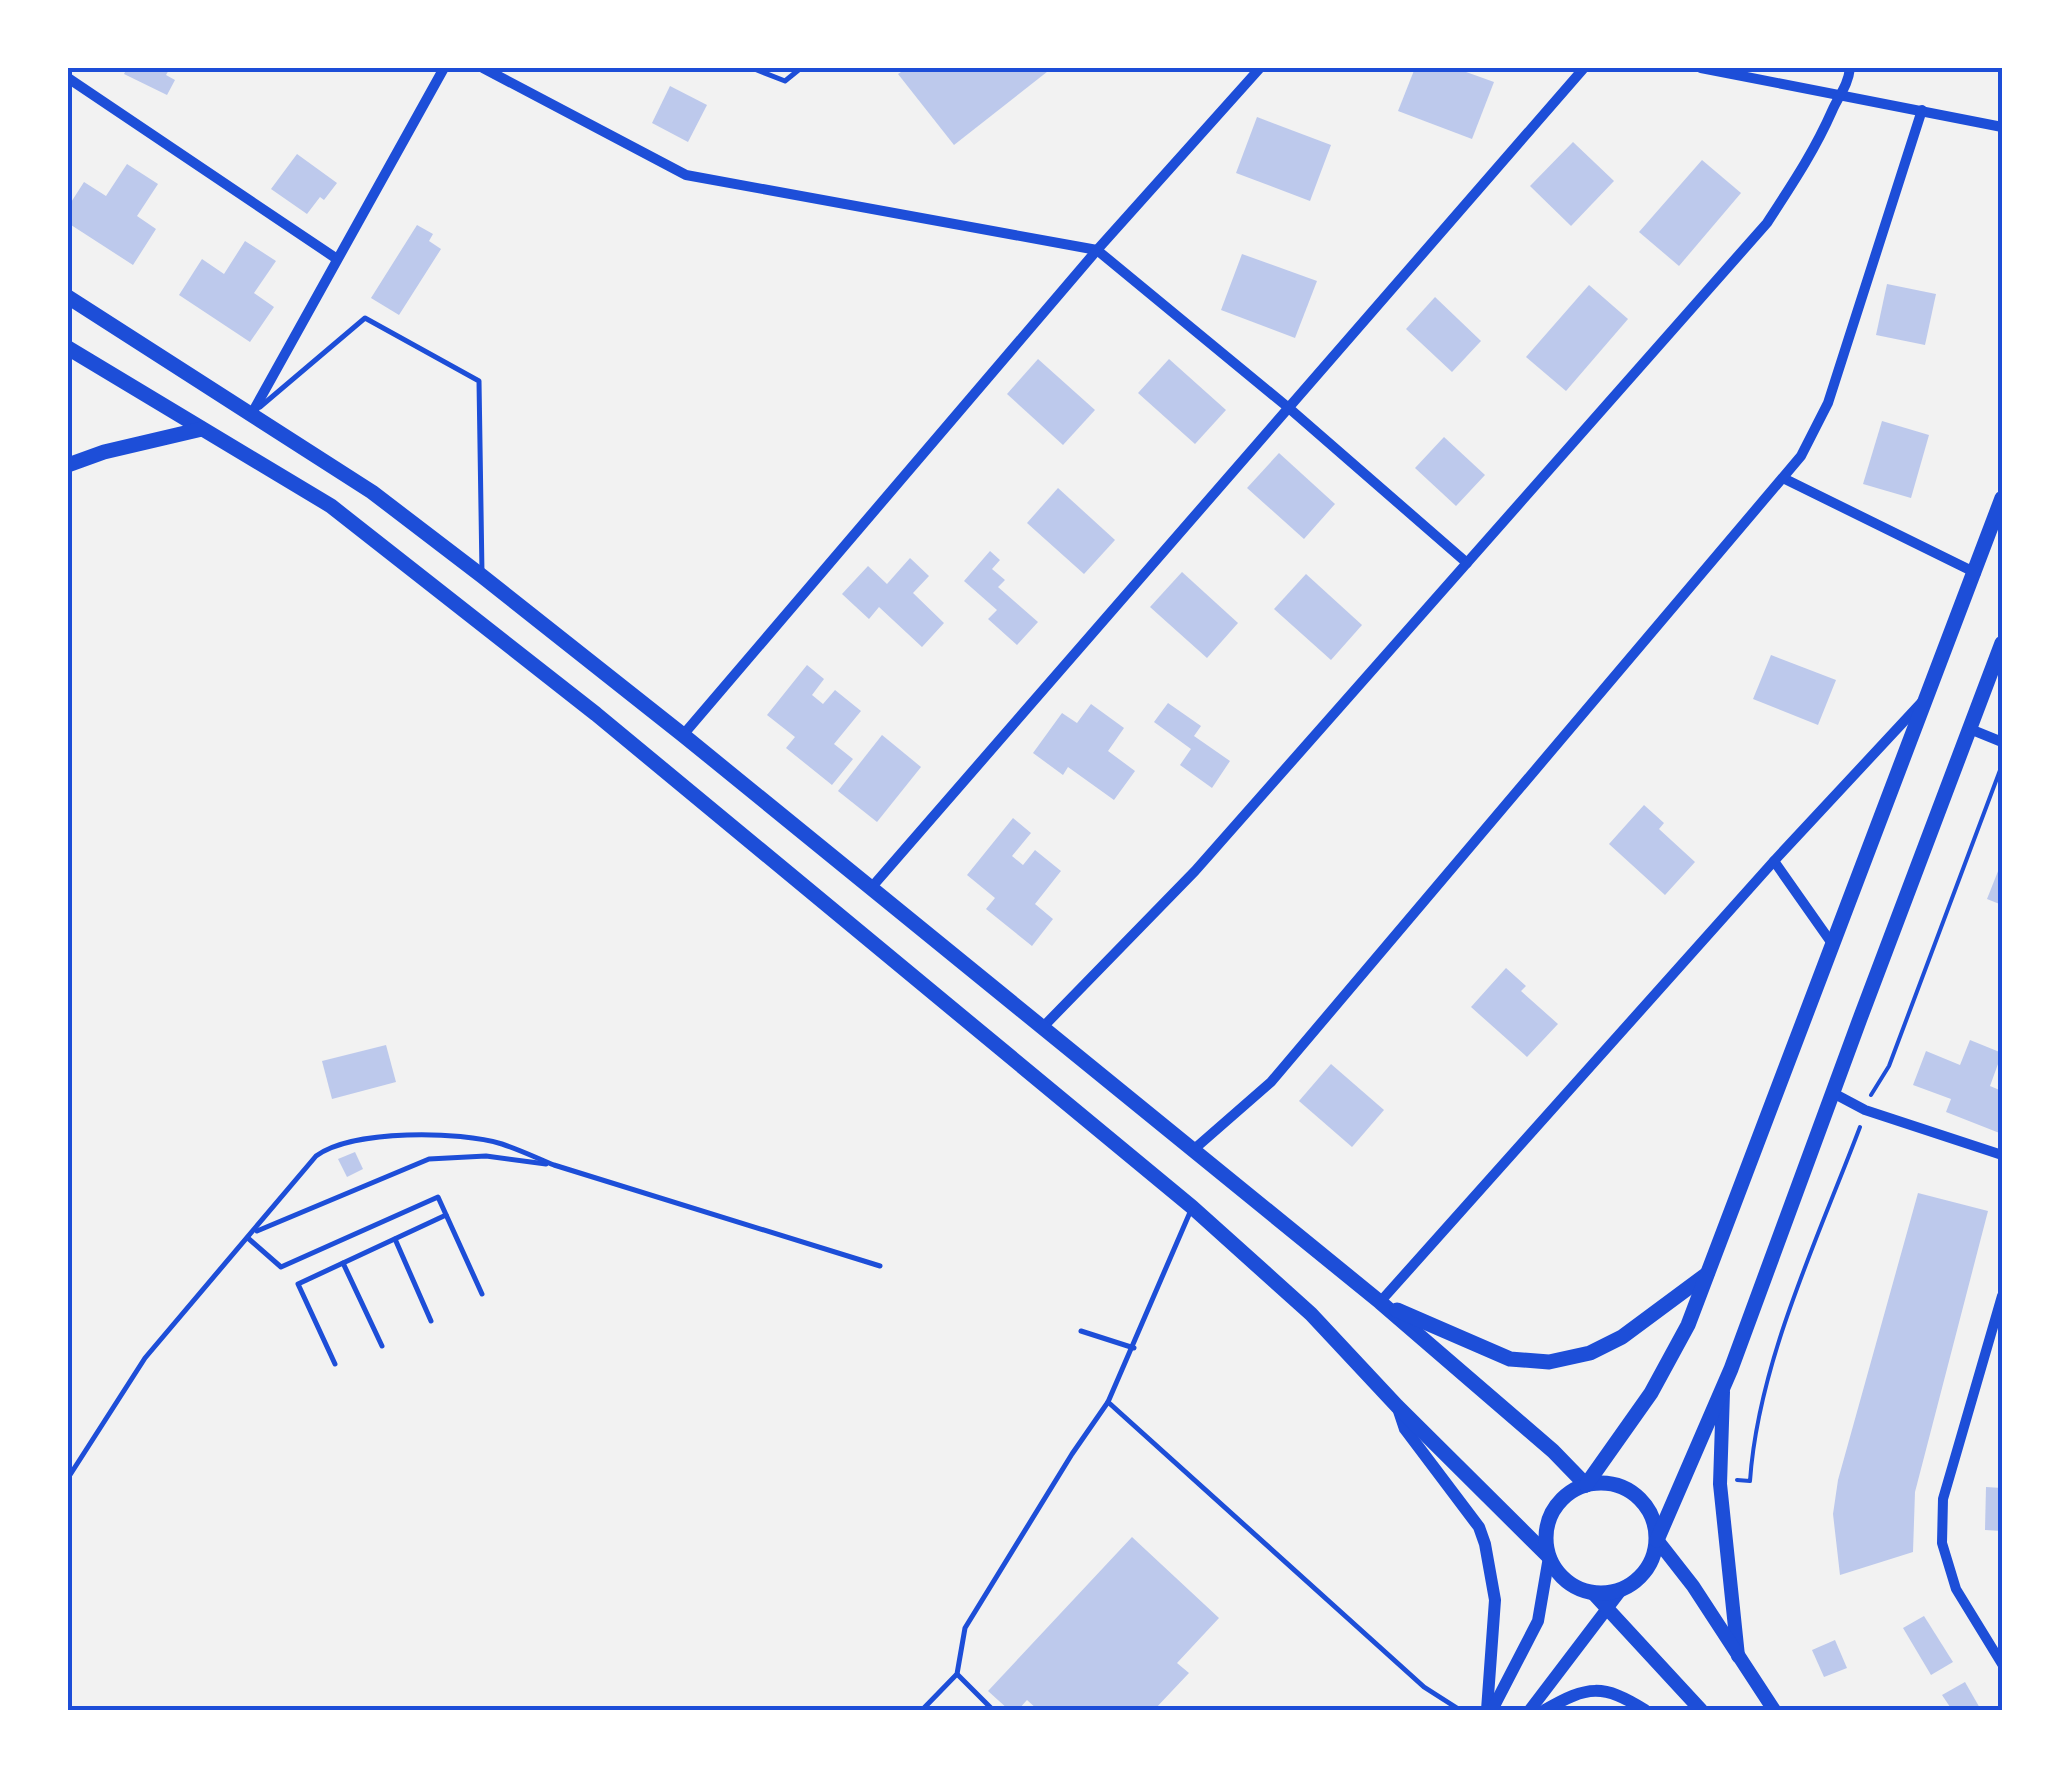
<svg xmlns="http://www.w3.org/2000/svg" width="2070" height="1778" font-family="'Space Grotesk',sans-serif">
<rect width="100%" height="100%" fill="#f2f2f2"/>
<!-- building -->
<g fill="#bdc9ec">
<polygon points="127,68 170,68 166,75 175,80 167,95 124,74"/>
<polygon points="907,68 1052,68 954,145 898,74"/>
<polygon points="1415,68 1455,68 1494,82 1472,139 1398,111"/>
<polygon points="670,86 707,105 688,142 652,123"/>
<polygon points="1257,117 1331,145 1310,201 1236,173"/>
<polygon points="1573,142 1614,181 1571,226 1530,186"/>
<polygon points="297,154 337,183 324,200 320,197 307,214 271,189"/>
<polygon points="1702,160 1741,193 1679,266 1639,232"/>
<polygon points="127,164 158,184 137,216 156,229 133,265 68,223 68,207 84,182 106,196"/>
<polygon points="417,225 433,234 429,241 441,249 399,315 371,298"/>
<polygon points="245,241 276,261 254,293 274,307 250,342 179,295 202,259 224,274"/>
<polygon points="1242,254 1317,281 1295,338 1221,310"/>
<polygon points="1887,284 1936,294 1925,345 1876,335"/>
<polygon points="1589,285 1628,319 1566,391 1526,357"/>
<polygon points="1435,297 1481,341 1452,372 1406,329"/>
<polygon points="1038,359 1095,410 1063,445 1007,394"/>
<polygon points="1169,359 1226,410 1195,444 1138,393"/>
<polygon points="1882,421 1929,435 1911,498 1863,484"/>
<polygon points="1444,437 1485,475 1456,506 1415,468"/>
<polygon points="1279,453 1335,504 1304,539 1247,488"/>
<polygon points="1058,488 1115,540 1084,574 1027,523"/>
<polygon points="990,551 1000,560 992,569 1005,580 998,587 1038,622 1017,645 988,619 997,610 964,581"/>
<polygon points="910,558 929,576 913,593 944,623 922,647 879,607 869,619 842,594 868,566 887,584"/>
<polygon points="1182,572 1238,623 1207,658 1150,607"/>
<polygon points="1306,574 1362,625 1331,660 1274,609"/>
<polygon points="1771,655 1836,680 1818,725 1753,699"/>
<polygon points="807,665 824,679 812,695 823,704 835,690 861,711 834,744 853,759 832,785 786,748 795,737 767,715"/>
<polygon points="1168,703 1201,726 1194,736 1230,761 1212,788 1180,765 1191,749 1154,722"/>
<polygon points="1091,704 1124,728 1108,751 1135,771 1114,800 1068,767 1063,775 1033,753 1062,713 1077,723"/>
<polygon points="882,735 921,767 877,822 838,791"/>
<polygon points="1644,805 1664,823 1659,829 1695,862 1665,895 1609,844"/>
<polygon points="1013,818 1031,833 1012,856 1023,865 1035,850 1061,871 1035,904 1053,919 1032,946 986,909 995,898 967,875"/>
<polygon points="2002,861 2002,905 1987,899"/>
<polygon points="1506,968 1526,986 1521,991 1558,1024 1527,1057 1471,1007"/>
<polygon points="1970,1040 2002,1053 1990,1086 2002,1091 2002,1134 1946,1112 1951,1099 1913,1085 1926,1051 1960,1065"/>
<polygon points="386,1045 396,1082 332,1099 322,1061"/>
<polygon points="1331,1064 1384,1110 1352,1147 1299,1101"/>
<polygon points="355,1152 363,1169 347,1177 338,1159"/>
<polygon points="1918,1193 1988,1211 1915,1492 1913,1552 1840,1575 1833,1514 1838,1480"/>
<polygon points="1986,1487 2002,1488 2002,1531 1985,1530"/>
<polygon points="1132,1537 1219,1618 1177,1663 1189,1673 1154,1710 1038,1710 1027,1700 1018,1710 1009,1710 988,1691"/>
<polygon points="1924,1616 1953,1662 1931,1675 1903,1628"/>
<polygon points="1835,1640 1847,1668 1824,1677 1812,1650"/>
<polygon points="1965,1682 1981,1710 1952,1710 1942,1695"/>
</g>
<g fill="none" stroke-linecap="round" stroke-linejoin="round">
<!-- path -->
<g stroke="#1d4ed8" stroke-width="4">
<polyline points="1871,1095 1889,1066 2002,765"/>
<path d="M1737,1480L1750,1481C1758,1363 1818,1238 1860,1127"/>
</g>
<!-- service -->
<g stroke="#1d4ed8" stroke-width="5">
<polyline points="752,68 785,81 801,68"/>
<polyline points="260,407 365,318 479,381 482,573"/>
<polyline points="257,1231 429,1159 486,1156 546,1164"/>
<polyline points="249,1239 281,1267 438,1197 482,1294"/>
<polyline points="395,1239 431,1321"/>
<polyline points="343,1263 382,1346"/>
<polyline points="1081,1331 1134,1348"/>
<polyline points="335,1364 298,1284 446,1215"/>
<polyline points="1108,1402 1424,1687 1460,1710"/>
<path d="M68,1478L145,1358L316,1156C353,1129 460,1131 502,1144C520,1150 537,1158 554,1165L880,1266"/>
<polyline points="957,1674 993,1710"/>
<polyline points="922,1710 957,1674 965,1628 1072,1454 1108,1402 1191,1210"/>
</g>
<!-- minor -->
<g stroke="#1d4ed8" stroke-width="10">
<polyline points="483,68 686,175 1097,250 1290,409 1467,563"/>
<polyline points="1701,68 2002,127"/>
<polyline points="68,78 337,259"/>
<polyline points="251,415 444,68"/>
<polyline points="1783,478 1976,573"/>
<polyline points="1970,729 2002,742"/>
<polyline points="683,735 1097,250 1260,68"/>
<polyline points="1774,861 1833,945"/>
<polyline points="871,888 1584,68"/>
<path d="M1042,1028L1195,871L1767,223C1791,186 1814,152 1832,111C1839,95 1848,86 1850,68"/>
<polyline points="1833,1093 1865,1110 2002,1155"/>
<polyline points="1192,1151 1271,1082 1801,456 1828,403 1922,110"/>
<polyline points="2002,1296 1943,1499 1942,1543 1956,1589 2002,1664"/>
<polyline points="1380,1302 1774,861 1922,702"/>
</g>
<!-- tertiary -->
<g stroke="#1d4ed8" stroke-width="12">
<polyline points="1398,1408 1405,1429 1479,1527 1485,1544 1495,1600 1487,1710"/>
<polyline points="1492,1710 1538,1621 1549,1557"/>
<polyline points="1530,1710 1622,1589"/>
<path d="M1545,1710C1588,1685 1603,1684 1645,1710"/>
</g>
<!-- secondary -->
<g stroke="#1d4ed8" stroke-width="14">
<polyline points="1723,1392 1720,1484 1738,1656"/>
<polyline points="1657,1540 1693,1586 1774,1710"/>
<polyline points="1592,1592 1701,1710"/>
</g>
<!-- primary -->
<g stroke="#1d4ed8" stroke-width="15">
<polyline points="68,297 372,492 482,576 683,735 1380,1302 1553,1451 1586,1485"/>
<polyline points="68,348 331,506 596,714 1192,1207 1311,1314 1397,1406 1549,1557"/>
<polyline points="68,465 104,452 202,429"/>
<polyline points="1397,1310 1510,1359 1549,1362 1590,1353 1622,1337 1707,1274"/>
<circle cx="1601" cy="1538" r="55"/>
<polyline points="1586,1485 1651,1393 1688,1325 2002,498"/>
<polyline points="1657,1540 1731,1369 1861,1016 2002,643"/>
</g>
</g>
<!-- border -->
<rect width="2070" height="1778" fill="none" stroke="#ffffff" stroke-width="140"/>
<rect x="70" y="70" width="1930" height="1638" fill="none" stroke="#1d4ed8" stroke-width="4"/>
</svg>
